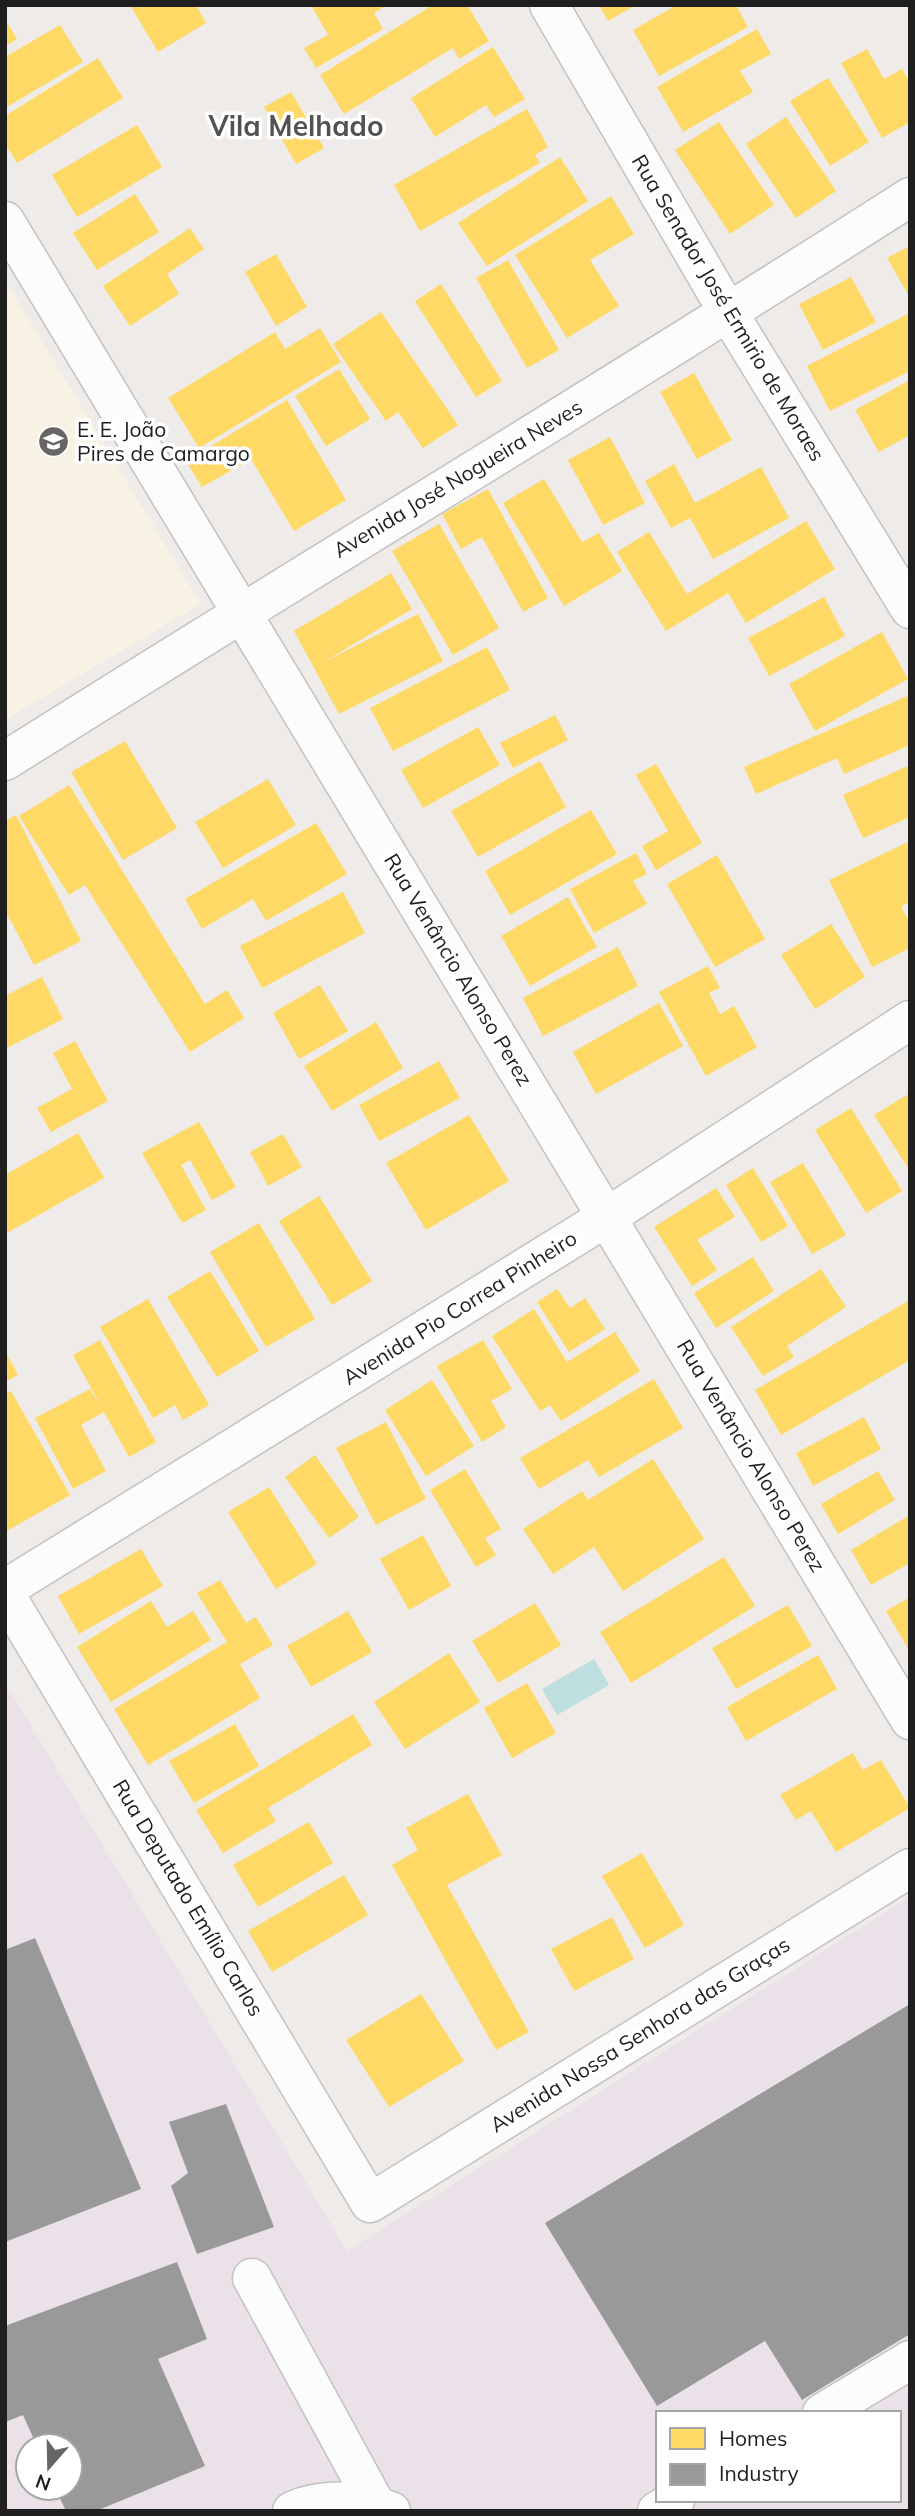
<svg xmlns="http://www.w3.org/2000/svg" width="915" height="2516" font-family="Mulish,sans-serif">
<rect width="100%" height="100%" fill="#eeebe8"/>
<!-- industrial -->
<path fill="#ebe1e8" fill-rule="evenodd" d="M5,1683L347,2251L910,1897V2511H5ZM658,2413H899V2500H658ZM28,2446H70V2488H28Z"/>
<!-- education -->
<polygon fill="#f7f2e4" points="5,280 201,604 5,720"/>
<!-- water -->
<polygon fill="#bedfdf" points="594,1659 609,1685 557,1715 542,1689"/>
<!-- homes -->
<g fill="#ffd966">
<polygon points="130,5 196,5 206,23 158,52"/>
<polygon points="311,5 387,5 374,13 383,29 316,68 304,48 328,35"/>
<polygon points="433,5 467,5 489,41 459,59 453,48 344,114 320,75"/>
<polygon points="599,5 636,5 608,21"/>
<polygon points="677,5 736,5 748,27 659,76 633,30"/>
<polygon points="5,19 17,39 5,46"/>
<polygon points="60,25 83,62 5,108 5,57"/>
<polygon points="757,29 771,54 740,71 753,92 683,132 657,87"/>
<polygon points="493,47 525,99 494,117 486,105 435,137 411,98"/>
<polygon points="867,49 884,79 902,69 910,83 910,122 882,138 841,63"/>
<polygon points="98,58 123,98 17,163 5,143 5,116"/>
<polygon points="828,78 869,142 830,166 790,101"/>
<polygon points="291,92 324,148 296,164 264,107"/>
<polygon points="527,109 548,147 535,155 540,163 420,231 394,185"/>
<polygon points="786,117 836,191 796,218 746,144"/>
<polygon points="719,122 774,205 730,234 675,150"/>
<polygon points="137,125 162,167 77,217 52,175"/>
<polygon points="560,157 588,201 487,266 458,223"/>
<polygon points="135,194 159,232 97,270 73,233"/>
<polygon points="611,196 634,234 590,260 619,306 567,338 515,255"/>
<polygon points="190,228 204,249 167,274 179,294 130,326 103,286"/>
<polygon points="910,246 910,298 887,258"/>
<polygon points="276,254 307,307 276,326 245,272"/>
<polygon points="508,260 559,350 527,368 476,278"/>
<polygon points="851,277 876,322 823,350 799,304"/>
<polygon points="441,284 502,381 476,397 415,301"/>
<polygon points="381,312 458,425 423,448 398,412 386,421 333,344"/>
<polygon points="910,313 910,371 830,411 807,366"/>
<polygon points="320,328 341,362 199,448 168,398 275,332 285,349"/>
<polygon points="339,369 370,419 326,446 295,396"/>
<polygon points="694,373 732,440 697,459 660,392"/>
<polygon points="910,380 910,435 879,452 855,410"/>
<polygon points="287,400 346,500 294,531 251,459 202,487 186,461"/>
<polygon points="610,437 645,503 603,525 568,460"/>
<polygon points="674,464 695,503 761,467 789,518 713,559 690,518 671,528 645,481"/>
<polygon points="544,479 582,542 599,533 622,571 564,606 503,503"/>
<polygon points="488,489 548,598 523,612 482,537 461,549 442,514"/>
<polygon points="806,521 835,569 746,623 728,593 666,631 617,552 649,532 687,594"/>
<polygon points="439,524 499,628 453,655 392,551"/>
<polygon points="391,573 412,609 322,663 418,614 443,661 339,714 294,631"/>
<polygon points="824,597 845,636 769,676 748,638"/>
<polygon points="882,632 908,679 815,731 789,684"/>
<polygon points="487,647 510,690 393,751 370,708"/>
<polygon points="910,695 910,745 844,774 837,758 756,794 744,767"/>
<polygon points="555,715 568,740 513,768 500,743"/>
<polygon points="478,727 500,765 423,808 401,770"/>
<polygon points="125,741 177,828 123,860 71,772"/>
<polygon points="540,761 566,807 478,857 451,811"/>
<polygon points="656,764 702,843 656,870 642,846 668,831 636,775"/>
<polygon points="910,765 910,817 863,838 843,795"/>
<polygon points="268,779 296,825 223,868 195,822"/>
<polygon points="69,785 205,1004 227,990 244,1018 190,1052 85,885 69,895 19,816"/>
<polygon points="591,810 617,854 510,915 485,871"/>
<polygon points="16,815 81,941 34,965 5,910 5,821"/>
<polygon points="316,823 347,874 266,921 253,899 202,929 185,899"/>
<polygon points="910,841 910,902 901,906 910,924 910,948 872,967 829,880"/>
<polygon points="636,853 647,874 633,881 647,904 594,933 570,889"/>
<polygon points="717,855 765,939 715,967 667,884"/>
<polygon points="343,892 365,933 262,988 240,946"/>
<polygon points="568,897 597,947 530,986 501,936"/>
<polygon points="831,924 865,977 815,1009 781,955"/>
<polygon points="618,947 638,986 543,1036 523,998"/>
<polygon points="708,966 720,988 709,993 720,1014 734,1006 757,1047 706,1076 659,992"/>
<polygon points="42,977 63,1019 5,1049 5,996"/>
<polygon points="320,985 348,1031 299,1059 273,1013"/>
<polygon points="659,1003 683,1046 596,1094 573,1052"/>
<polygon points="376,1022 403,1068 332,1111 304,1066"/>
<polygon points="75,1041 108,1101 51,1132 37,1108 72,1089 53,1053"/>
<polygon points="439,1061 460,1098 379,1141 359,1105"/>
<polygon points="910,1093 910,1171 874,1115"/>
<polygon points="851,1108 902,1191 866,1213 815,1130"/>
<polygon points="469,1115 509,1181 426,1230 386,1163"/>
<polygon points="199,1122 236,1187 212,1200 190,1160 181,1165 206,1210 182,1223 142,1153"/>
<polygon points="78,1133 104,1178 7,1233 5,1175"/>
<polygon points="283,1134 302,1167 268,1186 250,1152"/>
<polygon points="803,1163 846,1235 812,1254 770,1182"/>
<polygon points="753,1168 788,1226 761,1242 726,1185"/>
<polygon points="716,1188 735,1217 697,1240 717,1270 692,1286 654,1227"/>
<polygon points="319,1196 372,1281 332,1305 279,1221"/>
<polygon points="259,1223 315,1319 266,1347 210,1252"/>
<polygon points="753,1257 774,1291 716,1328 694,1293"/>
<polygon points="821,1269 846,1307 787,1346 794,1357 763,1376 731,1327"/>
<polygon points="210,1271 259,1351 217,1377 167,1297"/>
<polygon points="557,1289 570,1308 585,1298 605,1329 569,1352 537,1302"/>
<polygon points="148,1299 209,1405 183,1420 175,1405 153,1418 100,1327"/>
<polygon points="910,1300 910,1360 781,1435 755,1390"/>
<polygon points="534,1309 567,1362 615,1332 640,1371 561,1421 550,1405 540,1411 492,1336"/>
<polygon points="100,1340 156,1442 129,1457 104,1412 81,1425 106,1471 73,1489 35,1418 90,1389 102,1408 73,1355"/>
<polygon points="483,1340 512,1389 491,1401 506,1427 482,1442 437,1366"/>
<polygon points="5,1350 18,1375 5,1382"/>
<polygon points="654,1379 683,1428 599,1477 588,1460 539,1489 520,1458"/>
<polygon points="432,1380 474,1446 426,1476 385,1410"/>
<polygon points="11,1391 70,1495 5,1532 5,1394"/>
<polygon points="864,1417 881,1449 813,1486 796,1453"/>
<polygon points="386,1422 426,1499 376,1525 336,1448"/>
<polygon points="315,1455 359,1517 329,1538 285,1477"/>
<polygon points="653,1459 704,1539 623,1591 594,1547 553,1574 523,1529 582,1491 588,1500"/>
<polygon points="465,1469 501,1529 485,1538 496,1555 476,1567 430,1490"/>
<polygon points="878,1471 895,1500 838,1534 821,1504"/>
<polygon points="269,1487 317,1564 276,1589 228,1512"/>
<polygon points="910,1515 910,1563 871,1585 851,1550"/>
<polygon points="423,1535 451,1586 409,1610 380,1559"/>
<polygon points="141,1549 163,1586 79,1634 58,1596"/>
<polygon points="724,1557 755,1606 631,1683 600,1632"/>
<polygon points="220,1580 246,1623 256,1617 273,1645 240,1664 260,1698 148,1765 114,1709 227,1642 197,1593"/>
<polygon points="910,1597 910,1652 886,1611"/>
<polygon points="151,1601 167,1627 193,1611 211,1640 111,1702 77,1647"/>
<polygon points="535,1603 561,1645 498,1683 472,1641"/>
<polygon points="788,1605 812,1646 736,1689 712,1648"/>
<polygon points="348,1611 372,1652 311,1687 287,1646"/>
<polygon points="449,1653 480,1702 405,1749 374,1702"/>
<polygon points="818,1655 837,1689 746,1741 727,1707"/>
<polygon points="527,1683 556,1733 512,1758 484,1708"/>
<polygon points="353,1714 372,1745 268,1808 276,1821 223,1853 196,1810"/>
<polygon points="235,1724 259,1766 194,1803 169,1761"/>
<polygon points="853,1753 863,1770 881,1760 910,1808 836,1852 811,1811 796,1820 780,1795"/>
<polygon points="468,1794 502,1855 447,1885 529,2032 496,2050 392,1865 418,1850 406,1828"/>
<polygon points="309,1822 333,1863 258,1907 233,1865"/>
<polygon points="642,1853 684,1925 645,1948 602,1876"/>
<polygon points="344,1875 368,1915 272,1972 248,1931"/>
<polygon points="612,1917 634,1959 574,1991 551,1949"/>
<polygon points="421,1994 464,2061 389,2107 346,2040"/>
</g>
<!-- industry -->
<g fill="#999">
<polygon points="35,1938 141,2189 5,2242 5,1950"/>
<polygon points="910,2004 910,2334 802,2400 765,2341 657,2406 545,2223"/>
<polygon points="226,2104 274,2227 197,2254 171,2186 188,2173 169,2122"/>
<polygon points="177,2262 207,2339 158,2359 205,2466 96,2511 66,2511 55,2488 70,2488 70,2446 37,2446 23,2415 5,2422 5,2326"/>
</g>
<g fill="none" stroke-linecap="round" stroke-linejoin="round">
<defs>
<g id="minor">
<polyline points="549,5 729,314 910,609"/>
<polyline points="5,221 910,1720"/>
<path d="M5,761C306,571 611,389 910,197"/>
<polyline points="5,1589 607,1217 910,1020"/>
<polyline points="5,1594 370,2203 910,1868"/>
<polyline points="252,2278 376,2505"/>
<polyline points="822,2413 910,2360"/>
<path d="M292,2511C320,2498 362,2499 391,2511"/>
<polyline points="657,2511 675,2500"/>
</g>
</defs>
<!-- minor casing -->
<use href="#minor" stroke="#c3c2c0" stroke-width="41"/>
<!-- minor -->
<use href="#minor" stroke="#fcfcfc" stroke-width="38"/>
</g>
<!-- icons -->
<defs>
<symbol id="school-disc" viewBox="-11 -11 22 22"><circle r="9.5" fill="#676665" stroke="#fff"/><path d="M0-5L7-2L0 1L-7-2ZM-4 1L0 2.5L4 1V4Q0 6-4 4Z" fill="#fff"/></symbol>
</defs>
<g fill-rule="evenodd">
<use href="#school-disc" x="36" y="424" width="35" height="35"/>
</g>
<g text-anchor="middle" stroke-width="7" stroke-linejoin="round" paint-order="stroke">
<!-- street labels -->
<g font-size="21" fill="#1f1f1f" stroke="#fff">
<text transform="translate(728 308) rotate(59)" y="7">Rua Senador José Ermirio de Moraes</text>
<text transform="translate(458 479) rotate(-31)" y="7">Avenida José Nogueira Neves</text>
<text transform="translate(458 970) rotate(59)" y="7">Rua Venâncio Alonso Perez</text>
<text transform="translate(460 1308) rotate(-32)" y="7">Avenida Pio Correa Pinheiro</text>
<text transform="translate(751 1456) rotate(59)" y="7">Rua Venâncio Alonso Perez</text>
<text transform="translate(188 1898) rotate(59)" y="7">Rua Deputado Emílio Carlos</text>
<text transform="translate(640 2035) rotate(-32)" y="7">Avenida Nossa Senhora das Graças</text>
</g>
<!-- poi labels -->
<g font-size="21" fill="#1f1f1f" stroke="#fff" text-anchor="start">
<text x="77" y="437">E. E. João<tspan x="77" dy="24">Pires de Camargo</tspan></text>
</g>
<!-- district labels -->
<g font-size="28" font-weight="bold" fill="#525252" stroke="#fff">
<text x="296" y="136">Vila Melhado</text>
</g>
</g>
<!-- border -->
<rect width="915" height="2516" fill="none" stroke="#1f1f1f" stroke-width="14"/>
<!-- legend -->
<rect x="656" y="2411" width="245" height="91" fill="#ffffff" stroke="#a5a5a5" stroke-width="2"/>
<rect x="670" y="2428" width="35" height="21" fill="#ffd966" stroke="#a5a5a5" stroke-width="2"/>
<text x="719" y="2446" font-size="21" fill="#1f1f1f">Homes</text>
<rect x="670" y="2464" width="35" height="21" fill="#999999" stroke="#a5a5a5" stroke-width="2"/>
<text x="719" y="2481" font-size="21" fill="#1f1f1f">Industry</text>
<!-- north arrow -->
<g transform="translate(49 2467) rotate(200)"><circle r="33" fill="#ffffff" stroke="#a5a5a5" stroke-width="2"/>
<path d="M0-5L12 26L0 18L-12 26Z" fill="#676665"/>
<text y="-10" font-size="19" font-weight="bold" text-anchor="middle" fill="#1f1f1f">N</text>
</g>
</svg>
